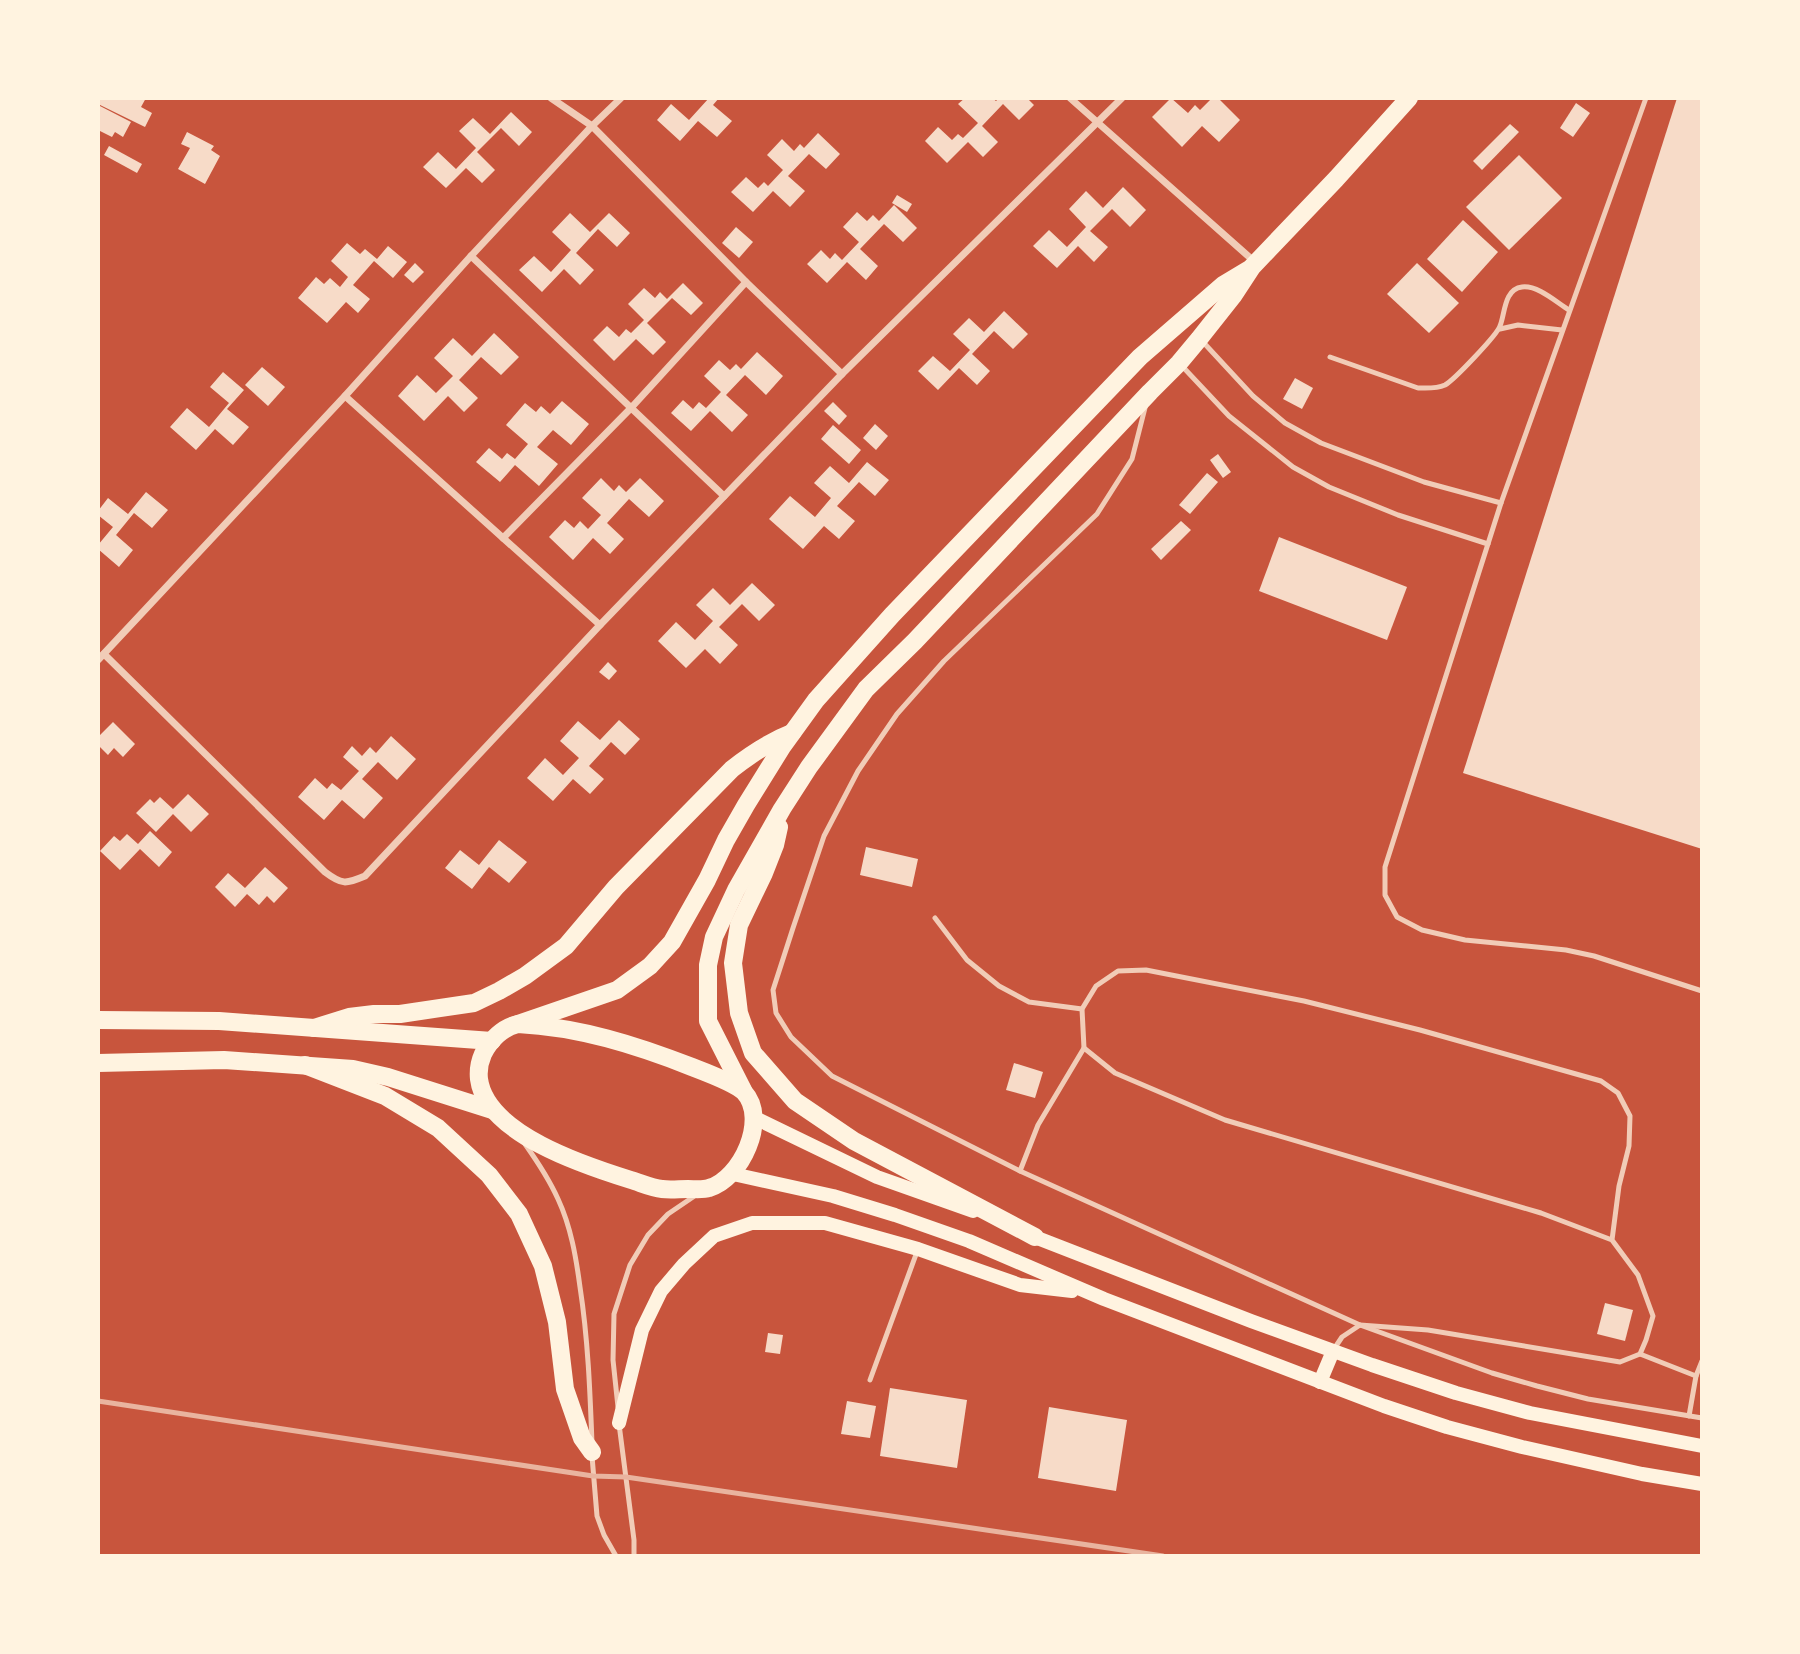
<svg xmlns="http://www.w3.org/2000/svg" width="1800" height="1654" font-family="'IBM Plex Sans',sans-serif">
<rect width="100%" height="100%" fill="#c8553d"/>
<!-- building -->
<g fill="#f7dbc8">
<polygon points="98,98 146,98 141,107 152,113 145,127 98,104"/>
<polygon points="709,98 719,98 713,105 732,121 717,137 698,121 680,141 657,120 671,104 689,120"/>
<polygon points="965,98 992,98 996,101 999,98 1027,98 1034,105 1019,120 1003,104 982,126 998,142 983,157 968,142 947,163 925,141 938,127 952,140 958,134 963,138 978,123 958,104"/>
<polygon points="1171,98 1188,113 1195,105 1200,110 1212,98 1220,98 1219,99 1240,120 1219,142 1202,126 1182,147 1152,117"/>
<polygon points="1677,98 1702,98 1702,849 1463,773"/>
<polygon points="1576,103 1590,113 1573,137 1560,128"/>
<polygon points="98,105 131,122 123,137 115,132 112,137 98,130"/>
<polygon points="511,112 532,132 519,146 501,128 477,152 495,170 482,183 466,168 446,188 423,167 438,152 456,169 476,148 459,131 473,118 490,134"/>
<polygon points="1510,124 1519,132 1482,170 1473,161"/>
<polygon points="187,132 214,146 211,150 220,156 205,184 178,169 190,148 181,144"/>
<polygon points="818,133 840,154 826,169 809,154 788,176 805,191 790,207 773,191 753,212 731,192 746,177 758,188 764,182 768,186 783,170 767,155 782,139 794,151 800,144 804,148"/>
<polygon points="109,146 142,164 137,173 104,155"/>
<polygon points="1519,155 1562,198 1509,250 1466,207"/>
<polygon points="1123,187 1146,210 1130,227 1112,209 1090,231 1108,247 1094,262 1078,246 1057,268 1033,246 1049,230 1067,247 1086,227 1069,209 1086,191 1103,208"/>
<polygon points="897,195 912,204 907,212 892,203"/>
<polygon points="894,205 917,228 903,242 884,224 860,249 878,266 866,280 847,262 827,283 807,264 821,250 830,259 835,253 842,260 859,242 843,227 857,212 867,221 873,215 879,221"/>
<polygon points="570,213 590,232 609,213 630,233 617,247 598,229 576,253 594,270 580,285 564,269 542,292 519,270 534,256 551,272 571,250 552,232"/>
<polygon points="1463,220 1498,252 1462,292 1427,259"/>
<polygon points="736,227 753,242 739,258 722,243"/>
<polygon points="347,243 360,254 365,249 377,259 388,246 407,262 393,278 374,261 353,285 370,299 358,313 346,302 327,323 298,298 316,277 324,284 330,278 340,287 348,277 331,261"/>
<polygon points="415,263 424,272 413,283 404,275"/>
<polygon points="1417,263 1459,303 1429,333 1387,294"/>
<polygon points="683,283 703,303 691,315 672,298 647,323 666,342 653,355 636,339 614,361 593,340 607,326 619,337 626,329 631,333 644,320 628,304 644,288 655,298 660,292 667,299"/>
<polygon points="1004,311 1028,334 1013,349 994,331 972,354 990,371 977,385 959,368 938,390 918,371 933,356 950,371 970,350 953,334 969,318 984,332"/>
<polygon points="494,333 519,357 501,375 481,357 459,380 478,398 464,412 448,396 424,421 398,396 417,375 436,393 453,376 434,358 453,338 472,356"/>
<polygon points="757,352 783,376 766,395 745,375 726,395 748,415 732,432 710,411 691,431 671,413 683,400 693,409 699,402 706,408 721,392 704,376 719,360 730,370 736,364 741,369"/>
<polygon points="262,367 285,387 268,406 245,385"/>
<polygon points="223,372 244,390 227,409 249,427 233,445 215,429 196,450 170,427 187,408 209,427 229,403 210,387"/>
<polygon points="1295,378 1313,388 1302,409 1283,399"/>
<polygon points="562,401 589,424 571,445 553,430 537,447 558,464 539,486 515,465 500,482 476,462 489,448 502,459 507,453 515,459 528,444 506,425 525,403 536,412 541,406 550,414"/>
<polygon points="833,402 847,416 839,425 824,411"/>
<polygon points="875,424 888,436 876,450 863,438"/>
<polygon points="833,425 861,450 849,464 821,439"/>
<polygon points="1218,454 1231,472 1223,478 1210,460"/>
<polygon points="867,462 889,480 875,496 859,482 837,506 855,521 839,539 824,526 803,549 769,519 790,496 815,517 831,498 814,483 830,466 849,483"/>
<polygon points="1207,473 1218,482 1190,514 1179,505"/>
<polygon points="601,478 614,491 619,485 626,492 640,478 664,501 649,517 629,499 607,523 624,539 610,554 593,538 573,560 549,537 565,520 574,528 580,521 588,529 601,515 582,498"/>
<polygon points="146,492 168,510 152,528 134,513 116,535 133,550 119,567 98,549 98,545 113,527 98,515 98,511 108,498 128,514"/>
<polygon points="1181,521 1191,530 1161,560 1151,549"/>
<polygon points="1279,537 1407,587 1387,640 1259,591"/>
<polygon points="752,583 775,605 759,621 742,604 719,627 738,645 720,664 705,649 686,668 658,641 676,622 695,640 713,621 696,605 713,588 730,605"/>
<polygon points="608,662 617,671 609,680 599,672"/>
<polygon points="619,720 640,739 625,755 611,742 589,766 604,779 590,794 573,779 553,801 527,778 545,758 563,775 579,758 560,741 578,721 600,740"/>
<polygon points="113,722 135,744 123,757 114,748 108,755 98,745 98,737"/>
<polygon points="391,736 416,759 397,780 378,762 362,779 383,798 364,819 342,800 324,820 298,797 315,778 327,789 332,783 341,790 359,771 343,757 352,746 362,756 370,747 376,753"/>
<polygon points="188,794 209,814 191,832 173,814 156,832 136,813 150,799 154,803 160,797 173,809"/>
<polygon points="150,831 172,852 159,867 140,849 120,870 100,851 114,836 120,841 127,834 138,844"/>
<polygon points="499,840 527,862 509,883 489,867 472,889 445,868 460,850 479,865"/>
<polygon points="866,847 918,859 912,887 860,875"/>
<polygon points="265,867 288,888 274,903 267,896 259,905 247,894 235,907 215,887 228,873 245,888"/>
<polygon points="1014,1063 1043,1072 1035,1098 1006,1090"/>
<polygon points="1605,1303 1633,1310 1625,1341 1597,1334"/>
<polygon points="768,1333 783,1335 780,1354 765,1352"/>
<polygon points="890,1388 967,1400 957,1468 880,1456"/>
<polygon points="847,1401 876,1406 870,1438 841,1434"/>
<polygon points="1049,1407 1127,1420 1116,1491 1038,1478"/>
</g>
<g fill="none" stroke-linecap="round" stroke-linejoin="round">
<!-- service -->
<g stroke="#f1ccb7" stroke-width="5">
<polyline points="1646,98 1501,503 1385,867 1385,895 1397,917 1422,930 1465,940 1566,950 1594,956 1702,991"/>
<polyline points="1500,329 1518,325 1562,330"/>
<polyline points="1203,342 1253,396 1285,423 1321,443 1424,482 1501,503"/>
<path d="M1330,357L1418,388C1428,388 1436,389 1445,385C1454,380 1497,335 1500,326C1505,314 1504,289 1522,287C1538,285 1556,302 1569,310"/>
<polyline points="1182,366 1229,416 1293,467 1329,487 1398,515 1488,544"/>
<polyline points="1146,404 1132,459 1097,514 944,661 897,714 858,771 824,836 793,928 773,990 776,1013 791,1037 832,1076 1020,1171 1360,1325 1492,1373 1537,1386 1588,1399 1702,1418"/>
<polyline points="935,918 967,960 999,986 1029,1002 1082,1009"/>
<path d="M525,1144C537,1161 549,1179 558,1199C571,1227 576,1257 580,1287C588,1339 590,1391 592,1443"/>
<polyline points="1020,1171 1038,1125 1084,1048"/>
<polyline points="1334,1349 1342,1337 1360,1325 1428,1330 1620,1362 1640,1354 1646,1340 1653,1316 1638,1275 1612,1240 1541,1213 1225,1120 1115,1073 1084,1048 1082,1009 1096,986 1118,971 1146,970 1304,1001 1420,1030 1601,1081 1618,1093 1630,1116 1629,1146 1619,1186 1612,1240"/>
<polyline points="1640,1354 1696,1376"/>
<polyline points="870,1380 918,1249"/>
<polyline points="618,1407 613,1360 614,1314 630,1265 648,1235 668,1214 696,1195"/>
<polyline points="1689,1416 1696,1376 1702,1361"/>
<polyline points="619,1424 634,1540 634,1556"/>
<polyline points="592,1456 597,1516 604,1535 616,1556"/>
</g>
<!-- minor -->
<g stroke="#f1ccb7" stroke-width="7">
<polyline points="551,98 592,126 746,282 842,374"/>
<polyline points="1070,98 1256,263"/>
<polyline points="471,256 724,496"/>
<polyline points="345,396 600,625"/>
<polyline points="503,538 631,408 746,282"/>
<path d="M104,654L325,872C342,885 346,884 365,876L600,625L842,374L1122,98"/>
<polyline points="98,660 345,396 471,256 592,126 621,98"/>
</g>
<!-- secondary -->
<g stroke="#fff3e0" stroke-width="14">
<polyline points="753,1117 877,1177 973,1211"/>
<polyline points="733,1174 833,1196 895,1215 969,1241 1104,1299 1384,1406 1447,1427 1522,1447 1642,1474 1702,1484"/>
<polyline points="1027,1234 1251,1321 1372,1365 1456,1393 1530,1413 1702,1446"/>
<polyline points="1320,1382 1333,1351"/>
<polyline points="619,1423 642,1330 661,1291 684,1264 714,1236 752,1223 825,1223 918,1249 1020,1285 1072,1291"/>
</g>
<!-- primary -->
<g stroke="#fff3e0" stroke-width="18">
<polyline points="779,827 775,845 764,873 739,925 733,963 739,1013 753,1053 795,1101 854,1141 1035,1237"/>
<polyline points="98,1020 219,1021 492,1041"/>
<polyline points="518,1024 617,990 650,966 672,942 707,880 726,840 746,805 782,747 816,700 892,615 1140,357 1223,285 1248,270"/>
<path d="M518,1024C579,1027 636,1045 692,1067C705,1072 735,1083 744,1092C769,1119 741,1179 709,1188C703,1190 695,1189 688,1189C679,1189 670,1190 662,1189C652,1188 641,1183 631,1180C586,1166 486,1134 479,1079C478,1070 479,1063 483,1054C490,1040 503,1027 518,1024Z"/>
<path d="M314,1028L349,1017L374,1014H400L474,1003L499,991L525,976L566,946L616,887L732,769C751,754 769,742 792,733"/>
<polyline points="98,1063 224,1060 353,1069 388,1077 492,1110"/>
<polyline points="305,1065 385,1096 438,1128 489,1175 519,1214 543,1266 557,1322 565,1389 582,1438 592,1452"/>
<polyline points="743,1090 708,1021 708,965 714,937 736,890 782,809 809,767 866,689 915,641 1150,392 1179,363 1199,339 1233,296 1252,267 1336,179 1409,98"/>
</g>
<!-- rail -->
<polyline stroke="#e9b49f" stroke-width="5" points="98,1401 593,1476 626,1477 1163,1556"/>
</g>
<!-- border -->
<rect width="1800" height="1654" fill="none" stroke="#fff3e0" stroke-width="200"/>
</svg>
